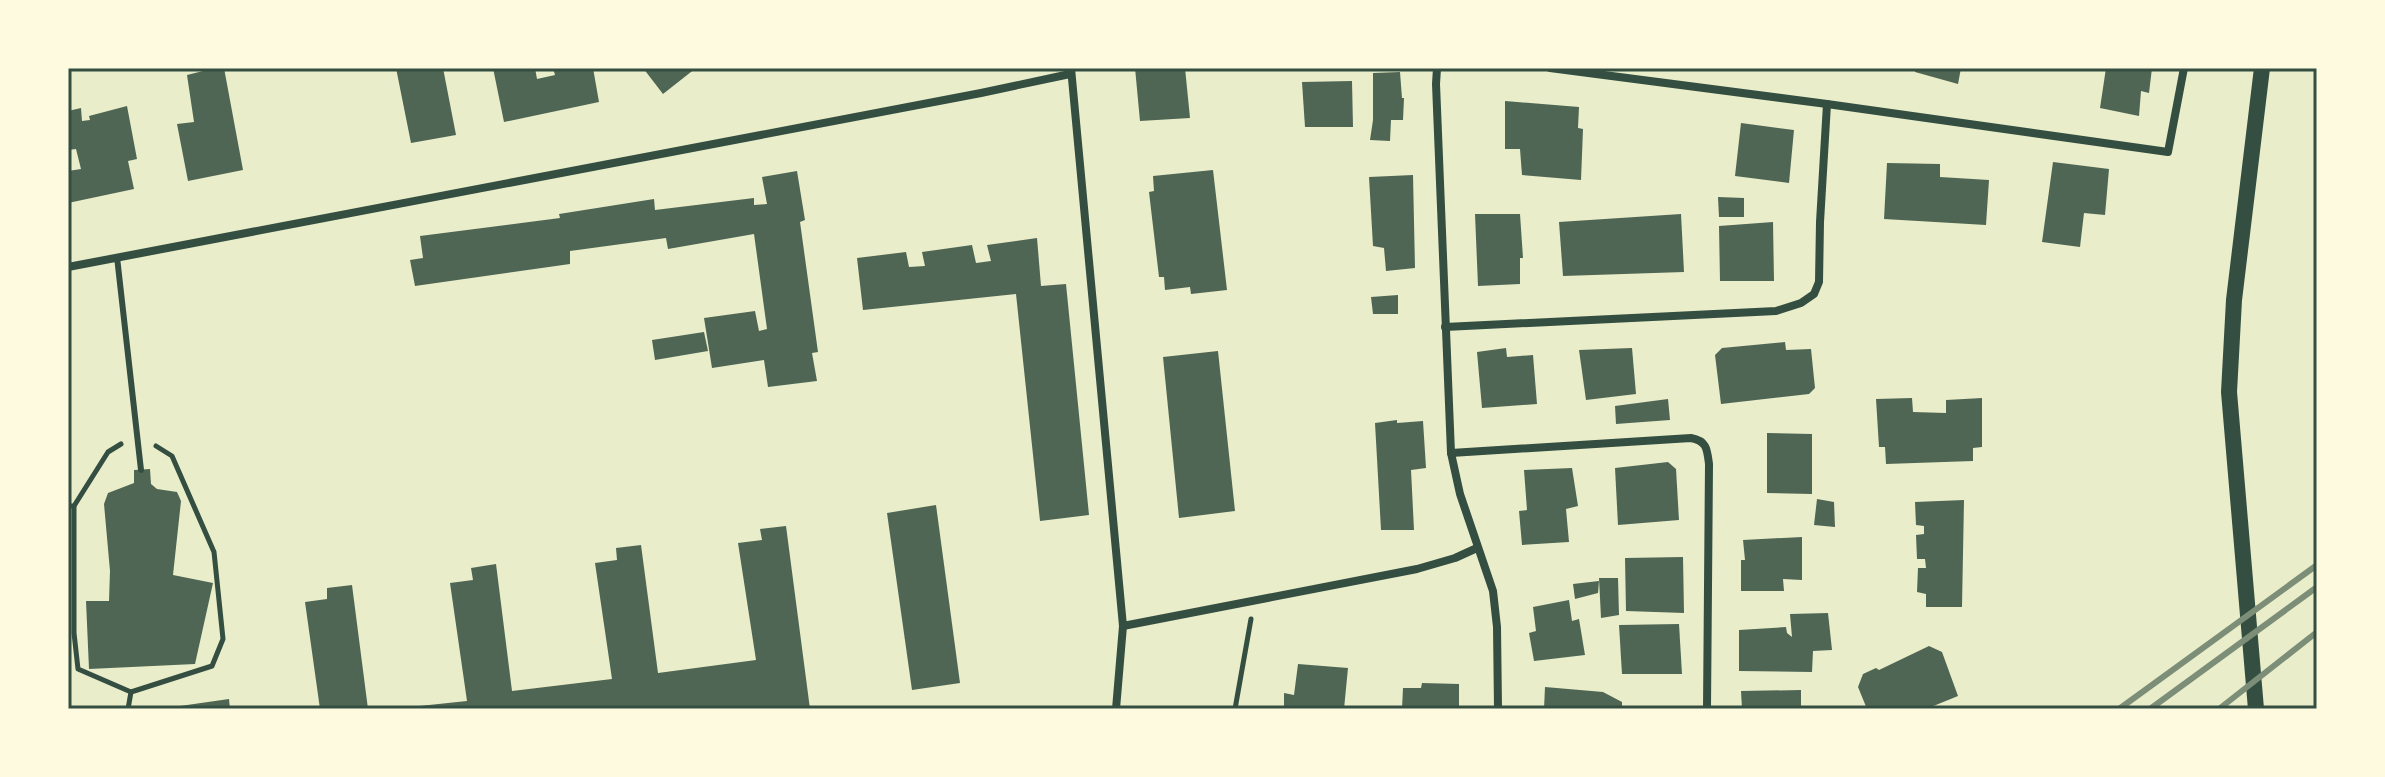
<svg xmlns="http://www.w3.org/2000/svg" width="2385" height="777" font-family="'Open Sans',sans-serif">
<rect width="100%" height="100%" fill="#e9edc9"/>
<!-- building -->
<g fill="#4f6655">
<polygon points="215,68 224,68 243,170 188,181 177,124 194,122 187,75"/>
<polygon points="396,68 443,68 456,135 411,143"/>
<polygon points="493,68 535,68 537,79 555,75 553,68 593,68 599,102 504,122"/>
<polygon points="643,68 696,68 663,94"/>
<polygon points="1135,68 1185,68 1190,118 1140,121"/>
<polygon points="1915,68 1961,68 1958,84 1915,72"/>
<polygon points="2106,68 2152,68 2149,93 2141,91 2139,116 2100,108"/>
<polygon points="1400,72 1402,98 1404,98 1403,120 1391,120 1390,141 1370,140 1373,120 1373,73"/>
<polygon points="1352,81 1353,127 1305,127 1302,82"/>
<polygon points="1505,101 1579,107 1578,128 1583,129 1581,180 1522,175 1520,149 1505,149"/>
<polygon points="127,106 137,159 128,161 134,189 68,203 68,171 81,169 76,149 68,150 68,111 81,108 82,121 90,120 89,116"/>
<polygon points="1741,123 1794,130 1789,183 1735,176"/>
<polygon points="2053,162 2109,169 2105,215 2084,213 2080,247 2042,242"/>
<polygon points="1887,163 1940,164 1940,177 1989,180 1986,225 1884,219"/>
<polygon points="1213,170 1227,290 1191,294 1190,287 1165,290 1164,277 1159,277 1149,192 1154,191 1153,176"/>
<polygon points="797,171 805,220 800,222 818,352 812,353 817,381 768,387 764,360 712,368 704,318 755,311 759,331 767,329 754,234 668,249 666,238 570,251 570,264 415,286 410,260 423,258 420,236 560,218 559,214 654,199 655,210 754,198 754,205 767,204 762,177"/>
<polygon points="1413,175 1415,268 1386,271 1384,248 1373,246 1369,177"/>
<polygon points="1718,197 1744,198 1744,217 1719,217"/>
<polygon points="1475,214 1520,214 1523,258 1520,258 1520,284 1478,286"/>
<polygon points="1681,214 1684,272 1563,276 1559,222"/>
<polygon points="1773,222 1774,281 1720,281 1719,226"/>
<polygon points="1037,238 1041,286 1066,284 1089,515 1040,521 1016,294 863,310 857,258 906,252 909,267 925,266 922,252 972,245 976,263 991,261 987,245"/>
<polygon points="1398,295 1398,314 1373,314 1371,297"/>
<polygon points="704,332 708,351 655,360 652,340"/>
<polygon points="1785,342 1786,350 1811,349 1815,388 1809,394 1721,404 1715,355 1722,348"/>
<polygon points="1506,348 1507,357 1533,355 1537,404 1482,408 1477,352"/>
<polygon points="1632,348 1636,394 1586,400 1579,350"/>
<polygon points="1218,351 1235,511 1179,518 1163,357"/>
<polygon points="1912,398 1913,412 1946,413 1946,400 1982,398 1982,447 1973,448 1973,461 1886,464 1885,447 1879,447 1876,399"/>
<polygon points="1668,399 1670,420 1616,424 1615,406"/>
<polygon points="1397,420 1397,423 1423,421 1426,468 1411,470 1414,530 1381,530 1375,423"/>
<polygon points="1767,433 1812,434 1812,494 1767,493"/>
<polygon points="1668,462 1676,469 1679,520 1618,525 1615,468"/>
<polygon points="1572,468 1578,506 1566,509 1569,542 1522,545 1519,511 1527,510 1524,470"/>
<polygon points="150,469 151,484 157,489 177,492 181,501 173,575 213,583 195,664 89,669 86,601 109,601 110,571 104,504 108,493 134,483 134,470"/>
<polygon points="1817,499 1834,502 1835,527 1814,525"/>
<polygon points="1964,500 1962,607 1926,607 1926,594 1917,592 1918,568 1926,568 1925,559 1917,559 1916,535 1924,534 1924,526 1916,525 1915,502"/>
<polygon points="936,505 960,683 912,690 887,513"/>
<polygon points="786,526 810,709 410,709 410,707 467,701 450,583 473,580 471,568 496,564 512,691 612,679 595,563 617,560 616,548 641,545 658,673 756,660 738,543 762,540 760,529"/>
<polygon points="1802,537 1802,580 1783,579 1784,591 1741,591 1741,560 1745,560 1743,540"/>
<polygon points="1683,557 1684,613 1626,611 1625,558"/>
<polygon points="1599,578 1618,578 1619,615 1601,618"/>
<polygon points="1599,581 1598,593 1575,599 1573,584"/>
<polygon points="352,585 368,709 320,709 305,602 327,599 327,588"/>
<polygon points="1569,600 1572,621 1579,619 1585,655 1534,661 1529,633 1536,631 1533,607"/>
<polygon points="1828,613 1832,650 1813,651 1812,672 1739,671 1739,630 1786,627 1787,633 1792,637 1790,614"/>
<polygon points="1679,624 1682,674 1622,674 1619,625"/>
<polygon points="1929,646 1942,652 1958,696 1926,709 1867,709 1858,687 1863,674 1876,668 1879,670"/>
<polygon points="1298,664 1348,668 1344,709 1284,709 1284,693 1294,695"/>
<polygon points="1422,683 1459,684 1459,709 1402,709 1403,688 1421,688"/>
<polygon points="1545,687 1603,692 1622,702 1622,709 1544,709"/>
<polygon points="1801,690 1801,709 1742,709 1741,691"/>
<polygon points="229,699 230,709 173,709 173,707"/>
</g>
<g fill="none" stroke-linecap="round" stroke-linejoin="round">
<!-- path -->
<g stroke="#344e41" stroke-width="5">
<polyline points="68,506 74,506 108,452 121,444"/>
<polyline points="74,506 74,633 78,669 131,692"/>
<polyline points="128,709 131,692 212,666 223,639 214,552 172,456 156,446"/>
<polyline points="1235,709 1251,619"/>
</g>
<!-- service -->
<polyline stroke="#344e41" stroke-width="6" points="117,257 141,470"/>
<!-- minor -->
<g stroke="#344e41" stroke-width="8">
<polyline points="1071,68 1123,626 1116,709"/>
<polyline points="1437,68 1436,84 1451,453 1460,494 1493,591 1497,627 1498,709"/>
<polyline points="1550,68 1827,104 2168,152 2184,68"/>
<polyline points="68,267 981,93 1070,74"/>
<polyline points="1445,327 1776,311 1801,303 1814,294 1819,282 1820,222 1827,104"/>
<path d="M1451,453L1691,438C1707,441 1707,449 1709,464L1707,709"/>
<polyline points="1123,626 1417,569 1455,558 1477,548"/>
</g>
<!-- secondary -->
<polyline stroke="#344e41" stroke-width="16" points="2256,709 2229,392 2234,300 2262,68"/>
<!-- rail -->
<g stroke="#7c8e77" stroke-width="6">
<polyline points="2119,709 2317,565"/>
<polyline points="2150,709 2317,587"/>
<polyline points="2219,709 2317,632"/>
</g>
</g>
<!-- border -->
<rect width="2385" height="777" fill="none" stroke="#fefae0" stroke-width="140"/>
<rect x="70" y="70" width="2245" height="637" fill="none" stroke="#344e41" stroke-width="3"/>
</svg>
